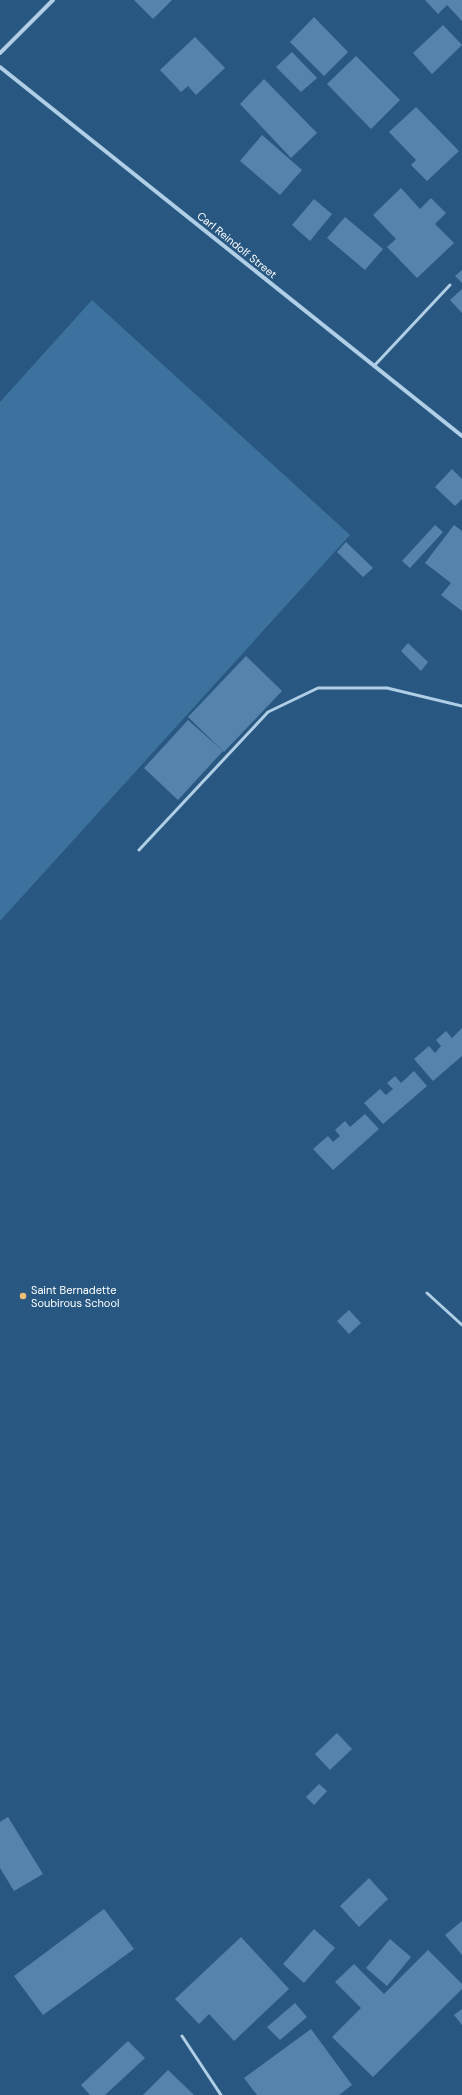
<svg xmlns="http://www.w3.org/2000/svg" width="462" height="2095" font-family="'DM Sans',sans-serif">
<rect width="100%" height="100%" fill="#285881"/>
<!-- green -->
<polygon fill="#3d719e" points="92,300 350,535 0,921 0,402"/>
<!-- building -->
<g fill="#5583ab">
<polygon points="134,0 172,0 153,19"/>
<polygon points="425,0 462,0 462,21 447,5 438,14"/>
<polygon points="314,17 348,52 324,76 290,42"/>
<polygon points="443,25 462,45 432,74 413,53"/>
<polygon points="195,37 225,68 196,95 188,86 181,92 160,70"/>
<polygon points="292,52 317,78 301,92 276,67"/>
<polygon points="356,56 400,100 371,129 327,84"/>
<polygon points="264,79 317,133 291,158 240,104"/>
<polygon points="416,107 459,151 427,181 411,165 416,160 389,132"/>
<polygon points="262,135 302,170 280,195 240,161"/>
<polygon points="401,188 420,209 431,198 446,213 435,224 454,243 417,278 387,247 396,239 373,215"/>
<polygon points="314,199 332,214 310,241 292,225"/>
<polygon points="345,217 383,249 365,270 327,238"/>
<polygon points="462,270 462,283 455,276"/>
<polygon points="462,289 462,313 450,300"/>
<polygon points="452,469 462,479 462,499 455,506 435,487"/>
<polygon points="435,525 443,532 410,568 402,561"/>
<polygon points="454,525 462,531 462,611 441,595 451,583 425,563"/>
<polygon points="346,542 373,568 363,577 337,552"/>
<polygon points="408,643 428,662 421,671 401,651"/>
<polygon points="246,656 282,691 224,752 188,717"/>
<polygon points="188,720 223,751 178,800 144,768"/>
<polygon points="462,1028 462,1056 433,1081 414,1059 429,1046 435,1053 441,1046 436,1040 446,1031 452,1038"/>
<polygon points="414,1071 427,1086 383,1124 364,1103 380,1089 386,1095 393,1089 387,1083 395,1076 401,1083"/>
<polygon points="365,1114 379,1129 333,1170 313,1149 328,1136 333,1142 340,1136 335,1130 345,1121 350,1127"/>
<polygon points="349,1310 361,1323 349,1334 337,1321"/>
<polygon points="337,1733 352,1749 330,1770 315,1754"/>
<polygon points="319,1784 327,1791 314,1805 306,1797"/>
<polygon points="8,1817 43,1874 14,1891 0,1868 0,1822"/>
<polygon points="369,1878 388,1899 359,1927 340,1906"/>
<polygon points="104,1909 134,1949 43,2015 14,1976"/>
<polygon points="462,1921 462,1955 445,1935"/>
<polygon points="314,1929 335,1948 304,1983 283,1964"/>
<polygon points="241,1937 289,1989 234,2041 209,2014 199,2024 175,1999"/>
<polygon points="390,1939 411,1957 387,1986 366,1968"/>
<polygon points="428,1950 462,1984 462,1989 373,2077 332,2037 361,2008 335,1982 354,1964 384,1994"/>
<polygon points="295,2003 307,2017 280,2040 267,2027"/>
<polygon points="462,2009 462,2025 454,2015"/>
<polygon points="311,2029 352,2085 339,2095 257,2095 244,2078"/>
<polygon points="128,2041 145,2058 105,2095 90,2095 81,2085"/>
<polygon points="168,2070 194,2095 143,2095"/>
</g>
<g fill="none" stroke-linecap="round" stroke-linejoin="round">
<!-- lane -->
<g stroke="#b0cee6" stroke-width="3">
<polyline points="374,366 450,285"/>
<polyline points="139,850 268,712 318,688 387,688 462,706"/>
<polyline points="427,1293 462,1325"/>
<polyline points="182,2036 221,2095"/>
</g>
<!-- street -->
<g stroke="#b0cee6" stroke-width="4">
<polyline points="0,53 53,0"/>
<polyline points="0,67 462,436"/>
</g>
</g>
<!-- markers -->
<circle fill="#edbf77" stroke="#285881" stroke-width="1.5" cx="23" cy="1296" r="4"/>
<g text-anchor="middle" stroke-width="3" stroke-linejoin="round" paint-order="stroke">
<!-- street labels -->
<g font-size="11" fill="#fff" stroke="#285881">
<text transform="translate(237 245) rotate(39)" y="4">Carl Reindolf Street</text>
</g>
<!-- poi labels -->
<g font-size="11" fill="#fff" stroke="#285881" text-anchor="start">
<text x="31" y="1294">Saint Bernadette<tspan x="31" dy="13">Soubirous School</tspan></text>
</g>
</g>
</svg>
